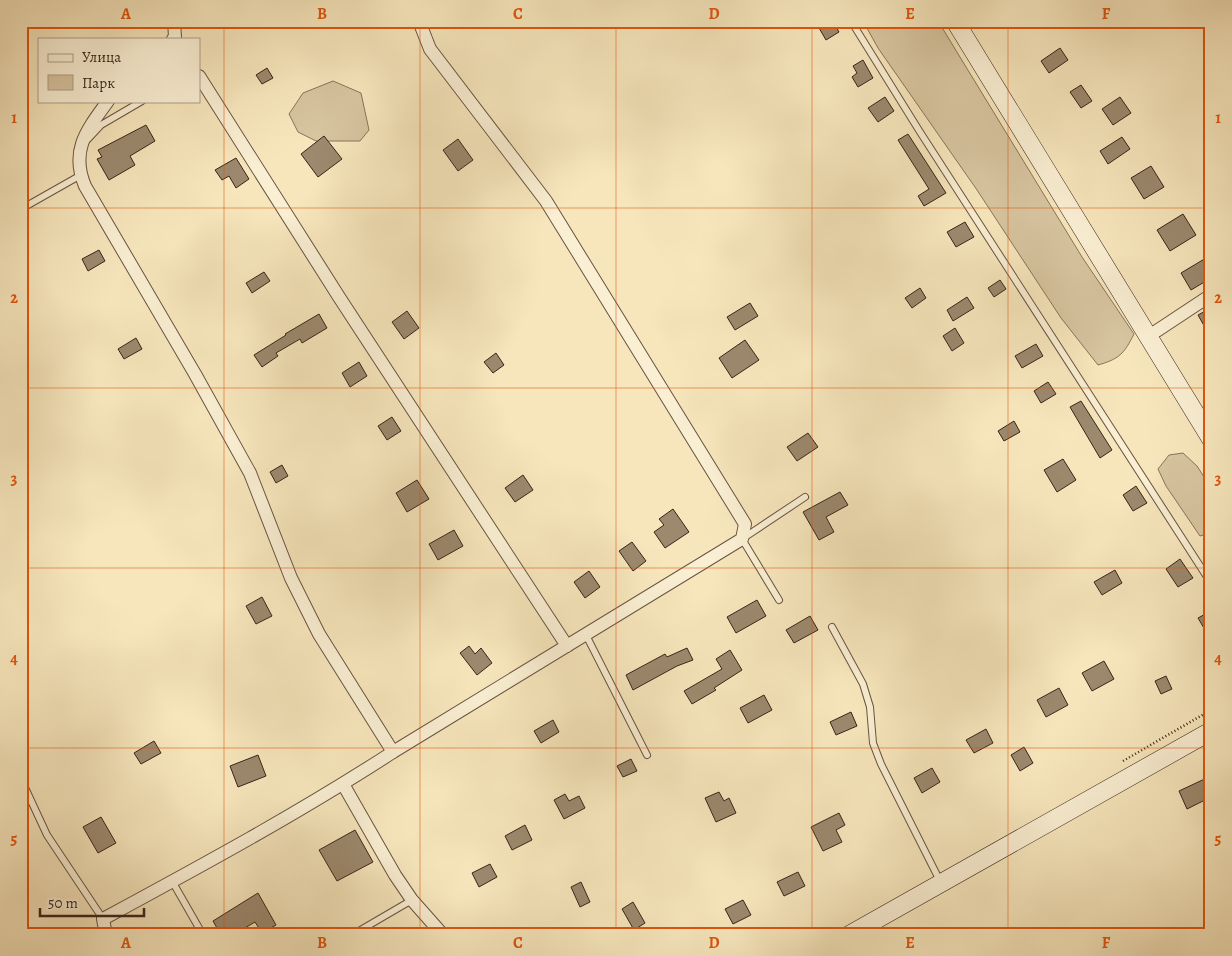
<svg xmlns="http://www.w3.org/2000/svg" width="1232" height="956" font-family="Alegreya,serif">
<rect width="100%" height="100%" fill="#f7e6bc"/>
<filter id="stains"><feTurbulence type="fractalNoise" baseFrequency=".004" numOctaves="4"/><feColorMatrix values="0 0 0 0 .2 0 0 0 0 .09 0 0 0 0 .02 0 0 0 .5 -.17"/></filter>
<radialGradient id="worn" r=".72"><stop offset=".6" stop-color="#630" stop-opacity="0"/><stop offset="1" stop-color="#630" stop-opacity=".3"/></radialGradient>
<!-- green -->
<g fill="#d7c5a0" stroke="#88745c">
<path d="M863,21H938L1082,257L1134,334C1124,354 1119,359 1098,365L1061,318L977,190L878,48Z"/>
<polygon points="333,81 361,93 369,130 360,141 316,141 298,132 289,114 303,93"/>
<polygon points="1183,453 1197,466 1211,488 1211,533 1200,536 1166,486 1158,469 1169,455"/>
</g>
<!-- building -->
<g fill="#9c896e" stroke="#392419">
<polygon points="815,21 833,21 839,32 826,40"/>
<polygon points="1060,48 1068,60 1049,73 1041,61"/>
<polygon points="863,60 873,78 858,87 852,77 857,73 853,66"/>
<polygon points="267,68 273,78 262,84 256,75"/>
<polygon points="1081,85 1092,101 1081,108 1070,92"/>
<polygon points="885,97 894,111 878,122 868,108"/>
<polygon points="1120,97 1131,113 1113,125 1102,109"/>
<polygon points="146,125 155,141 130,156 135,165 109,180 97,159 102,157 98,150"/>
<polygon points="908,134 946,193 924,206 918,196 929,189 898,140"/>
<polygon points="324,136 342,159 318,177 301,154"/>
<polygon points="1122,137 1130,149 1108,164 1100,151"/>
<polygon points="458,139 473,160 458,171 443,150"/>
<polygon points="236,158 249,179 236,188 229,176 222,180 215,170"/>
<polygon points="1151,166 1164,187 1144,199 1131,178"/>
<polygon points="1183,214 1196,235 1170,251 1157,230"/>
<polygon points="965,222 974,237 956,247 947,232"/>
<polygon points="99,250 105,261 88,271 82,259"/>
<polygon points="1211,255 1211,278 1191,290 1181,273"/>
<polygon points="264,272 270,281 252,293 246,283"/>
<polygon points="1000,280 1006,289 994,297 988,288"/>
<polygon points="920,288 926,298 912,308 905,298"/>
<polygon points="967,297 974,308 953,321 947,310"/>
<polygon points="750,303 758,316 735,330 727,317"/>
<polygon points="1211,308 1211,338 1198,315"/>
<polygon points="407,311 419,328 404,339 392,322"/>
<polygon points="319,314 327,328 302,343 300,339 276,353 278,356 262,367 254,355 286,335 285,334"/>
<polygon points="955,328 964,343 952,351 943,336"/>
<polygon points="136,338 142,349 124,359 118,349"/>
<polygon points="745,340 759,360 732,378 719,358"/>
<polygon points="1036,344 1043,356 1022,368 1015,356"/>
<polygon points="496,353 504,365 493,373 484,362"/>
<polygon points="359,362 367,376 350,387 342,373"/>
<polygon points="1048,382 1056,394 1041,403 1034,391"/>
<polygon points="1081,401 1112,450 1100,458 1070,407"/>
<polygon points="392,417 401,431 387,440 378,426"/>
<polygon points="1014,421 1020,432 1004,441 998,431"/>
<polygon points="808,433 818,447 797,461 787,447"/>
<polygon points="1063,459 1076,480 1057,492 1044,470"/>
<polygon points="282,465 288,476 276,483 270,472"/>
<polygon points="523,475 533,490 515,502 505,488"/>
<polygon points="417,480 429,499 407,512 396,493"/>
<polygon points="1136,486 1147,503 1133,511 1123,495"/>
<polygon points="840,492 848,505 826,517 834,532 819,540 803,512"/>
<polygon points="673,509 689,532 665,548 654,532 664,525 659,519"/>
<polygon points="454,530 463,546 438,560 429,544"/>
<polygon points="632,542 646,561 633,571 619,551"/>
<polygon points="1180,559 1193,578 1178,587 1166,569"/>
<polygon points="1115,570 1122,583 1102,595 1094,582"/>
<polygon points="589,571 600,587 585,598 574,582"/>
<polygon points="262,597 272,616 256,624 246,606"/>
<polygon points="757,600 766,616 736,633 727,617"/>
<polygon points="1211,611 1211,640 1198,618"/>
<polygon points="810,616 818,630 794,643 786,630"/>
<polygon points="469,646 475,654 481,648 492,663 477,675 460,653"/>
<polygon points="687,648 693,660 677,666 633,690 626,675 665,654 667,657"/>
<polygon points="730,650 742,670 714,688 716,690 692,704 684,691 722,669 716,659"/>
<polygon points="1104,661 1114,679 1092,691 1082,673"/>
<polygon points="1166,676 1172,689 1161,694 1155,681"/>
<polygon points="1059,688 1068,705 1046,717 1037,700"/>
<polygon points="764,695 772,710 748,723 740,708"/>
<polygon points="851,712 857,726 836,735 830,722"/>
<polygon points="553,720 559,732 541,743 534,731"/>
<polygon points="986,729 993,743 974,753 966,740"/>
<polygon points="154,741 161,753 141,764 134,753"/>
<polygon points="1024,747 1033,763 1020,771 1011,755"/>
<polygon points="258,755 266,776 238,787 230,766"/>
<polygon points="631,759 637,771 623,777 617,766"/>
<polygon points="932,768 940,782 922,793 914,778"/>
<polygon points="1211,776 1211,797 1187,809 1179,791"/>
<polygon points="719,792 724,801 729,798 736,813 716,822 705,798"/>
<polygon points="565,794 569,801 579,796 585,808 564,819 554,800"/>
<polygon points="839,813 845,825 836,830 842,842 823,851 811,827"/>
<polygon points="101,817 116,843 98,853 83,827"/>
<polygon points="525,825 532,840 512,850 505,836"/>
<polygon points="355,830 373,862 337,881 319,850"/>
<polygon points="490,864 497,877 479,887 472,873"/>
<polygon points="798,872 805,886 784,896 777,882"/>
<polygon points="581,882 590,902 580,907 571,887"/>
<polygon points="258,893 276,925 262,933 255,922 233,935 221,935 213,921"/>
<polygon points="743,900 751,915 733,924 725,909"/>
<polygon points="633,902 645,923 634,930 622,909"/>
</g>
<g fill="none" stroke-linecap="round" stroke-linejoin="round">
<defs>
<g id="lane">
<polyline points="851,21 920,132 1211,583"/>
<polyline points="88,139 101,125 142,101"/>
<polyline points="21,209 81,175"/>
<polyline points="779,600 742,539 805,497"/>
<polyline points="832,627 863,684 870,707 873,743 881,764 941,883"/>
<polyline points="586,635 647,755"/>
<polyline points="21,779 47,835 103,919"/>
<polyline points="172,881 203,935"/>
<polyline points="352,935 412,900"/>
</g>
<g id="street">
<polyline points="173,39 175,37 174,21"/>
<polyline points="199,76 339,297 567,646"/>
<path d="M108,101C87,130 70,150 85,186L195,374L250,473L291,578L319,634L393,752"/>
<polyline points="1149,336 1211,295"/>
<polyline points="343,784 395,875 412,900 443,935"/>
<path d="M106,935L103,919C201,866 299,813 393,752L742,539L745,524L546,201L430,49L419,21"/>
</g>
<g id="secondary">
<polyline points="955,21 1211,439"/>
<polyline points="849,935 1211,731"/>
</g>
</defs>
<!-- lane casing -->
<use href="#lane" stroke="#685442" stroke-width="8"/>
<!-- street casing -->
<use href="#street" stroke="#685442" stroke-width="14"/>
<!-- secondary casing -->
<use href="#secondary" stroke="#392419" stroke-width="19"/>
<!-- path -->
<polyline stroke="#392419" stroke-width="2.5" stroke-dasharray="1 2.5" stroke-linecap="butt" points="1123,761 1211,710"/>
<!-- lane -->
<use href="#lane" stroke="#faefd3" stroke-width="6"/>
<!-- street -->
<use href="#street" stroke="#faefd3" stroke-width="12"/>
<!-- secondary -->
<use href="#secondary" stroke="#faefd3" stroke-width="18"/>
</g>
<!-- grid -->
<path fill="none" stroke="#df560d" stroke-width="1" stroke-opacity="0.55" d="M224,21V935M420,21V935M616,21V935M812,21V935M1008,21V935M21,208H1211M21,388H1211M21,568H1211M21,748H1211"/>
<!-- margin -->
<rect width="1232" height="956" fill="none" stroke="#f7e6bc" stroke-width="55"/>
<!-- legend -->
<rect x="38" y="38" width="162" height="65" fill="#faefd3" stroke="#ad9e89"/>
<rect x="48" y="54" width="25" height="8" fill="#faefd3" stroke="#ad9e89"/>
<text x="82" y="62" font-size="15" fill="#392419">Улица</text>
<rect x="48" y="75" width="25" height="15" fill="#d7c5a0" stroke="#ad9e89"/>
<text x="82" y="88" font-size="15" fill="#392419">Парк</text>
<!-- scale -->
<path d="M40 908v8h104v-8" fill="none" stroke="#392419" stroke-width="2.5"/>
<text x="48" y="908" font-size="15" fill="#392419" stroke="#faefd3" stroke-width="4" paint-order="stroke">50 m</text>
<rect x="28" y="28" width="1176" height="900" fill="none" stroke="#df560d" stroke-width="2"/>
<g font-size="16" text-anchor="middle" font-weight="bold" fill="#df560d">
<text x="126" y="19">A</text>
<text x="322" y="19">B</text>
<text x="518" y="19">C</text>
<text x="714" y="19">D</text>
<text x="910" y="19">E</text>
<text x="1106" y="19">F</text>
<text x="14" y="123">1</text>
<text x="1218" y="123">1</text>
<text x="14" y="303">2</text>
<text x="1218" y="303">2</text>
<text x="14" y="484">3</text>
<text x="1218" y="484">3</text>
<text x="14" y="664">4</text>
<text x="1218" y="664">4</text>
<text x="14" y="844">5</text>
<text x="1218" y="844">5</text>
<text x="126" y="948">A</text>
<text x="322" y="948">B</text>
<text x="518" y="948">C</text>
<text x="714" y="948">D</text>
<text x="910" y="948">E</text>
<text x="1106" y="948">F</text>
</g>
<rect width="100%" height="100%" filter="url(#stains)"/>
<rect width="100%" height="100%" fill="url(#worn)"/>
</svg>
